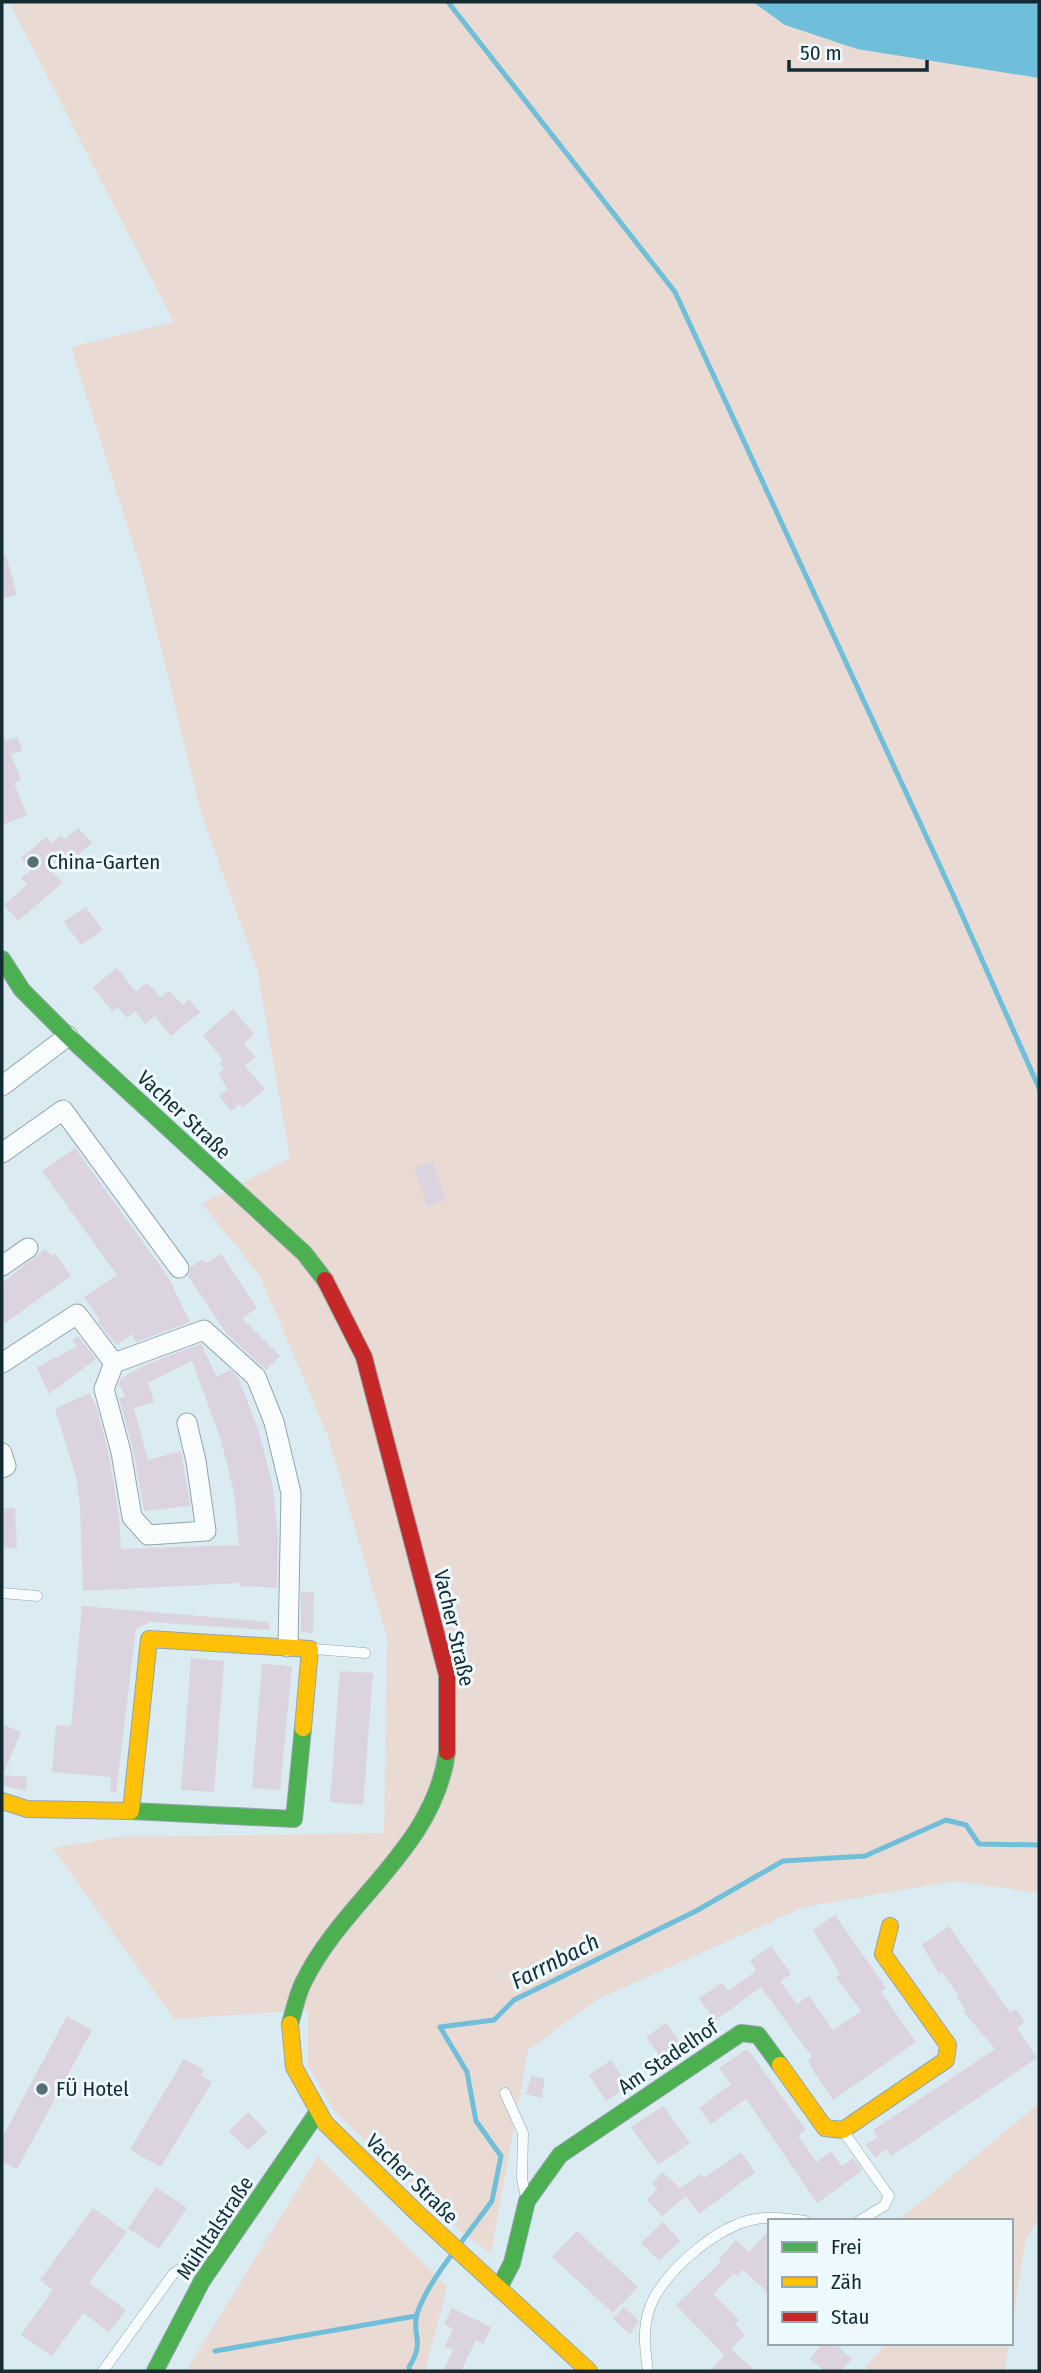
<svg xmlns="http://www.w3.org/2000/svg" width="1041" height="2373" font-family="'Fira Sans Condensed',sans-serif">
<rect width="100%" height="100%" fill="#daebf2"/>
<!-- green -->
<g fill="#e9dad4">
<polygon points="9,2 1039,2 1039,1893 954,1881 804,1907 598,1999 528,2050 491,2253 463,2234 333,2110 308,2065 308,2010 174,2019 53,1848 118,1837 384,1833 387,1637 327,1433 260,1276 202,1204 290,1158 257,969 201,813 143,575 71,347 174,322"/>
<polygon points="1039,2103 1039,2220 1026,2238 1011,2330 1011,2221 898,2221"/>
<polygon points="318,2156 447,2287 425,2371 186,2371"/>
<polygon points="886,2343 1009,2343 1005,2371 869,2371 865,2368"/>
</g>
<!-- water -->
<polygon fill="#6fbeda" points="753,2 1039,2 1039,78 857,49 785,25"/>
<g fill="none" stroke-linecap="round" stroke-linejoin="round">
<!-- stream -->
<g stroke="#6fbeda" stroke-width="5">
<polyline points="448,2 675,292 951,890 1039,1088"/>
<polyline points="460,2244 492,2201 501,2156 476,2121 467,2072 440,2027 494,2020 514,2000 696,1911 783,1861 865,1856 946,1820 966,1825 979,1844 1039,1845"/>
<polyline points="215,2351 416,2316"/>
<path d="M410,2371L409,2367C426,2340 411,2335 417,2314C423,2295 438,2273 450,2257"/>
</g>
</g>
<!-- building -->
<g fill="#dbd3df">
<polygon points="2,555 6,555 17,595 2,599"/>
<polygon points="2,733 6,740 18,737 22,751 11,754 21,780 14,783 27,815 2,825"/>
<polygon points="78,828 92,843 77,856 71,849 49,868 62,883 18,921 4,905 27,885 21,878 31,870 21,858 46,837 51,843 61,835 65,839"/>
<polygon points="86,907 103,930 81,945 64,922"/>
<polygon points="117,968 136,992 147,983 161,997 169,991 183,1005 189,999 200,1012 171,1036 155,1016 145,1024 135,1011 127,1018 118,1007 112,1011 93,987"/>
<polygon points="233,1009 254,1034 244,1043 255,1057 245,1066 265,1089 243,1107 240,1104 231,1111 219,1096 227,1089 219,1074 224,1069 219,1063 223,1060 203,1035"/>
<polygon points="75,1148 168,1277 190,1322 136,1342 132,1334 117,1345 98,1322 100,1320 84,1297 117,1275 42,1171"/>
<polygon points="433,1162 446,1200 427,1206 414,1168"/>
<polygon points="45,1249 52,1256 55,1254 71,1276 2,1325 2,1283"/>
<polygon points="221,1254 257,1308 242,1318 280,1356 266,1370 226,1333 188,1276 191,1267 203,1259 206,1263"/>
<polygon points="78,1336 96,1359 49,1394 37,1367 77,1347 72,1340"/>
<polygon points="201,1344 217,1377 230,1370 238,1377 258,1429 273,1486 278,1537 277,1588 240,1586 240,1583 83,1591 80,1505 76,1477 55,1409 89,1393 96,1405 109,1455 119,1516 121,1549 239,1545 234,1493 221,1440 192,1361 148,1383 154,1402 134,1408 148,1460 181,1451 190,1506 144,1511 133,1449 119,1398 125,1397 119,1384 121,1378 147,1364"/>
<polygon points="2,1508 15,1508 17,1548 2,1549"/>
<polygon points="301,1592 314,1592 313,1633 301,1632"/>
<polygon points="82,1606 270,1622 269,1630 150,1622 136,1629 116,1793 110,1792 111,1777 52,1772 56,1725 71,1726"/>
<polygon points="191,1658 224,1661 214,1792 181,1790"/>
<polygon points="262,1664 292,1666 280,1790 252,1788"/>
<polygon points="340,1671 373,1673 363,1805 330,1802"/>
<polygon points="2,1724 21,1732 3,1775 27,1777 26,1791 2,1785"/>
<polygon points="835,1915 886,1988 881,1992 916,2042 833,2100 813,2071 808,2060 812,2057 761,1987 715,2021 699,1998 722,1983 728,1991 752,1974 756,1970 750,1961 771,1946 791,1974 780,1981 797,2004 809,1996 833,2030 861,2011 836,1977 840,1974 813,1930"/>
<polygon points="949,1926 1010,2013 1016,2009 1025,2022 1017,2028 1037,2058 891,2156 886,2149 875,2158 866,2145 878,2137 873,2130 995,2049 963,2011 965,2009 957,1997 959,1996 942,1972 939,1974 922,1945"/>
<polygon points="67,2016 92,2030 17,2169 2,2161 2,2138"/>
<polygon points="666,2023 683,2047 663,2060 646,2037"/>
<polygon points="745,2050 749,2051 806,2130 798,2136 817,2162 831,2151 842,2166 853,2158 862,2171 817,2203 746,2099 711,2124 699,2108 731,2084 719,2068"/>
<polygon points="184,2059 204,2070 201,2075 212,2082 161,2167 130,2150"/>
<polygon points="611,2060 628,2086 606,2101 589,2075"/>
<polygon points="531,2076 545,2079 541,2098 526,2094"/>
<polygon points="663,2106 690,2143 658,2165 631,2127"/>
<polygon points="248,2112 267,2132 248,2150 229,2131"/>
<polygon points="741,2152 755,2172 699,2214 686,2196 662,2216 647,2200 657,2189 652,2184 662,2172 680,2188 701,2174 704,2178"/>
<polygon points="156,2187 187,2208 159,2249 128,2228"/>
<polygon points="93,2208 127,2232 89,2283 126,2310 109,2332 83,2313 52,2356 21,2335 53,2290 40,2280"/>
<polygon points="663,2222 680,2241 659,2261 641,2243"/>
<polygon points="770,2229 770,2294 743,2270 737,2276 734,2273 713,2294 739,2320 735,2324 745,2335 731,2349 755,2371 710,2371 729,2350 724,2355 676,2305 721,2262 719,2259 736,2240 749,2252"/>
<polygon points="577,2231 638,2287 613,2313 552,2257"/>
<polygon points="624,2307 639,2321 630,2334 613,2319"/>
<polygon points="452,2308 491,2327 483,2344 476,2340 461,2371 443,2371 453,2350 445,2346 453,2329 444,2324"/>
<polygon points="823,2343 834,2343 852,2359 841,2371 824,2371 810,2359"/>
</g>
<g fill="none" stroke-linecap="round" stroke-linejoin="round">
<defs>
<g id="lane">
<polyline points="2,1593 37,1596"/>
<polyline points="314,1649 365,1653"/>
<polyline points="505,2093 523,2133 522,2179 525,2193"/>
<polyline points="843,2131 889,2196 884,2206 859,2221"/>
<polyline points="103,2371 173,2274 215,2245"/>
<path d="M648,2371C645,2349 642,2329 650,2307C663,2272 718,2225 756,2219C771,2216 789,2219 805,2221"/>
</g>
<g id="street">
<polyline points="2,1086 68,1036"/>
<polyline points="2,1153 63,1110 179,1268"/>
<polyline points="2,1266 28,1248"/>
<polyline points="2,1363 77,1314 114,1363 204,1330 256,1377 274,1422 291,1493 288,1647"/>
<polyline points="114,1363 104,1389 121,1452 132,1517 148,1535 206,1531 196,1461 187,1423"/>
<polyline points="2,1453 6,1466 2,1468"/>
</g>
<g id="fast">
<polyline points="2,959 22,990 68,1036 304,1253 325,1280"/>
<polyline points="131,1811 294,1819 303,1728"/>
<path d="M290,2024C294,2011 297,1995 303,1983C343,1900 434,1849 447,1752"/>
<polyline points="499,2288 512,2263 527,2201 560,2155 741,2033 758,2035 780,2065"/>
<polyline points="155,2371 202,2281 317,2113"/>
</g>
<g id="slow">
<polyline points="2,1801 27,1809 131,1811 149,1639 310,1649 303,1728"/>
<polyline points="290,2024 294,2067 325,2123 415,2211 589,2371"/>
<polyline points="780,2065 825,2128 843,2130 946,2060 948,2045 883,1954 890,1926"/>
</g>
<polyline id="jam" points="325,1280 364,1357 447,1675 447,1752"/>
</defs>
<!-- lane casing -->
<use href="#lane" stroke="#93a5ac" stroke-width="11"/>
<!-- street casing -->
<use href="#street" stroke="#93a5ac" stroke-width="21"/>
<!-- fast casing -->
<use href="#fast" stroke="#93a5ac" stroke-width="18"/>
<!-- slow casing -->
<use href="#slow" stroke="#93a5ac" stroke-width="18"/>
<!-- jam casing -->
<use href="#jam" stroke="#93a5ac" stroke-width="18"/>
<!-- lane -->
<use href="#lane" stroke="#f9fcfd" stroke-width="10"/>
<!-- street -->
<use href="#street" stroke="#f9fcfd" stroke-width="19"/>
<!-- fast -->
<use href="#fast" stroke="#4caf50" stroke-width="16"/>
<!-- slow -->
<use href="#slow" stroke="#ffc107" stroke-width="16"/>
<!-- jam -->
<use href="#jam" stroke="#c62828" stroke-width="16"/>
</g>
<!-- markers -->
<g fill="#5a6e76" stroke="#eef9fd" stroke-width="2.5">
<circle cx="33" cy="862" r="7"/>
<circle cx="42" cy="2089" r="7"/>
</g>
<g text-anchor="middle" stroke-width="6" stroke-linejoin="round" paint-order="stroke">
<!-- poi labels -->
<g font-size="21" fill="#152b34" stroke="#eef9fd" text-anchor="start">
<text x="47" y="869">China-Garten</text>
<text x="56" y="2096">FÜ Hotel</text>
</g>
<!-- street labels -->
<g font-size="21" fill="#152b34" stroke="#eef9fd">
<text transform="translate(184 1115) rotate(43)" y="7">Vacher Straße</text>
<text transform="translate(454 1628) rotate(77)" y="7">Vacher Straße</text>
<text transform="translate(668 2057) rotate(-34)" y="7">Am Stadelhof</text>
<text transform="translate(412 2179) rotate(44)" y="7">Vacher Straße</text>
<text transform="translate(215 2228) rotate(-56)" y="7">Mühltalstraße</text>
</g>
<!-- water labels -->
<g font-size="23" font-style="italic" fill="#182f38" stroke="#eef9fd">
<text transform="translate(555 1961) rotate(-27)" y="8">Farrnbach</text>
</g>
</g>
<!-- border -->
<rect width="1041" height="2373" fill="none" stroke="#152b34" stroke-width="7"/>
<!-- legend -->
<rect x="768" y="2219" width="245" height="126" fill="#eef9fd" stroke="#97a7ad" stroke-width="2"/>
<rect x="782" y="2242" width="35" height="10" fill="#4caf50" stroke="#97a7ad" stroke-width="2"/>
<text x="831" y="2254" font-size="21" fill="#152b34">Frei</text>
<rect x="782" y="2277" width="35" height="10" fill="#ffc107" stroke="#97a7ad" stroke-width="2"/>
<text x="831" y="2289" font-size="21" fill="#152b34">Zäh</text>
<rect x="782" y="2312" width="35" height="10" fill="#c62828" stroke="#97a7ad" stroke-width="2"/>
<text x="831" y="2324" font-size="21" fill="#152b34">Stau</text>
<!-- scale -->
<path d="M789 60v10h138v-10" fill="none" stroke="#152b34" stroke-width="3.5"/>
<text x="800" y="60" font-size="21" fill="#152b34" stroke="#eef9fd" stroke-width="5" paint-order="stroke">50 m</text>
</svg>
